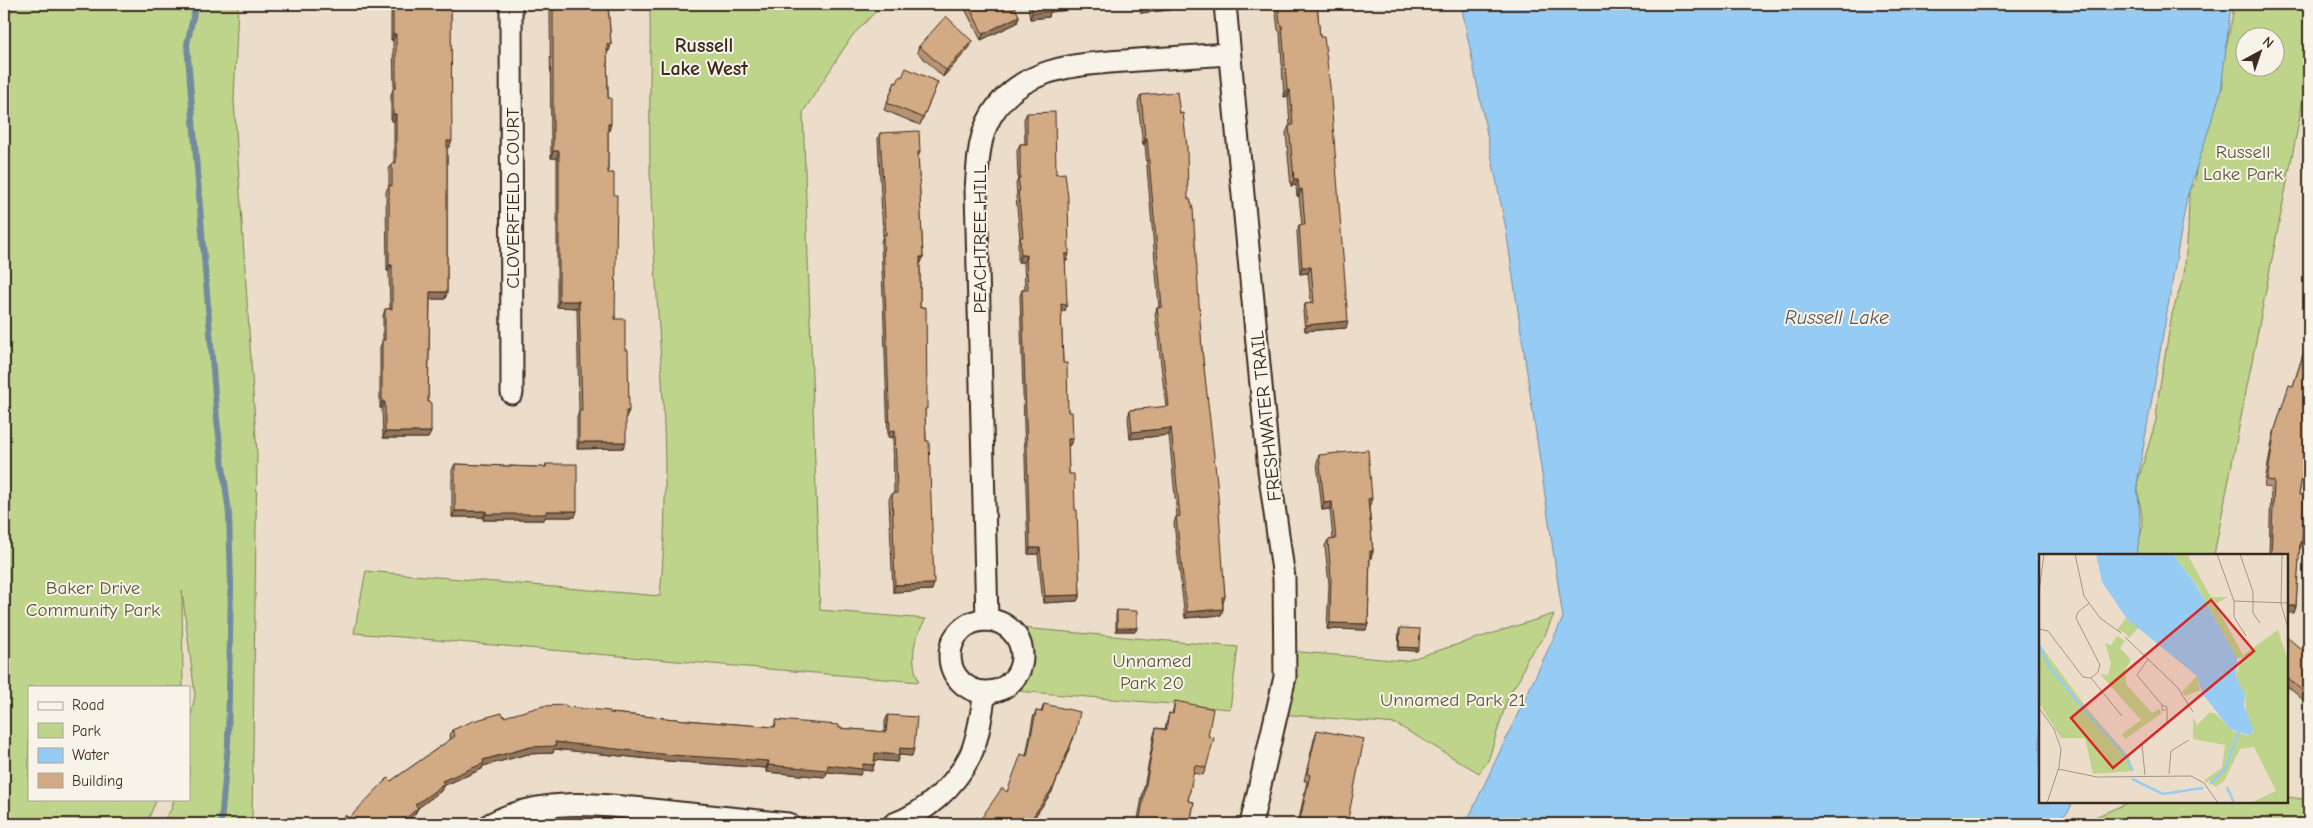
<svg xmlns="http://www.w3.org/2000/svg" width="2313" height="828" font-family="'Comic Neue',sans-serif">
<rect width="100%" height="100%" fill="#ecddca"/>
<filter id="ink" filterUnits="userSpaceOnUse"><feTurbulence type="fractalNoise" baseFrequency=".02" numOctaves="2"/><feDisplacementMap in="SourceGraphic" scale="10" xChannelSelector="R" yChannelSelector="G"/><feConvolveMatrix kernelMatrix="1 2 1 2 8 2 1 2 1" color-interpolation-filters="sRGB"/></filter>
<g filter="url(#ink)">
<!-- green -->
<g fill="#bed48a" stroke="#7c7f54" fill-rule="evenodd">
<polygon points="4,4 238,4 234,100 257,453 252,824 161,824 171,810 174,799 189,799 189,726 195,695 182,591 183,687 29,687 29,799 157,799 146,824 4,824"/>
<path d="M650,4H883L852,36L803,112L820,610L926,619C912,640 910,660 919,682L354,633L366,571L660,596C674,454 655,311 650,170C649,115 651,59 650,4Z"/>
<path d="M2232,4H2309V70L2214,555L2135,556L2143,525L2137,484L2156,420L2159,391L2172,314L2184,275L2188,232L2189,195L2187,197L2195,182L2196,166L2223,85L2222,67L2233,14ZM2246,38H2276V68H2246Z"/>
<polygon points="1554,614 1545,635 1527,659 1520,678 1509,694 1488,761 1479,773 1396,724 1280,714 1289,651 1405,661"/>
<path d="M1021,628L1238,647L1230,709L1017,691C1029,668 1030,652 1021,628Z"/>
<polygon points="2287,797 2309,800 2309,824 2079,824 2130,802 2287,802"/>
</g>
<!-- water -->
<polygon fill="#96ccf4" stroke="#728b9e" points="1461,4 2231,4 2221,91 2187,197 2137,484 2141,532 2136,555 2040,556 2040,802 2073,802 2068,812 2051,824 1468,824 1469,817 1563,618 1506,229"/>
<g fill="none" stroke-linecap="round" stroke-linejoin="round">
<!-- stream -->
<polyline stroke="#728b9e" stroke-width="6" points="196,4 187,44 217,420 229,514 231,584 228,743 221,824"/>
<defs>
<g id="minor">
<polyline points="511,4 512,393"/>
<polyline points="1225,4 1269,470 1284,578 1285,677 1251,824"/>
<circle cx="986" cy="656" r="36"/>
<path d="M987,620L976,190C978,165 978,138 991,116C1021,64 1085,64 1137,60C1168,58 1198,56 1229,54"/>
<path d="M491,824C545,794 611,806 670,812C710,816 749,820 788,824"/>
<path d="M894,824C925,813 955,786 970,756C979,737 981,714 985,693"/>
</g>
</defs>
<!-- minor casing -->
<use href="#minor" stroke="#3b2a1e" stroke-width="25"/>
<!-- minor -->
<use href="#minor" stroke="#f7f3e8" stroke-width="21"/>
</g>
<!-- wall -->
<g fill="#b59272" stroke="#3b2a1e">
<polygon points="393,4 451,4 449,147 447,147 447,292 445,299 430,299 428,402 431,432 428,438 383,438 382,408 380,408 380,347 383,340 383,316 385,309 390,309 389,271 387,271 386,192 389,185 389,169 392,163 394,163 394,121 391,121 391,94 394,88 393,40 391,40 391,14 393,7"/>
<polygon points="550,4 608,4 611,44 609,51 607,51 609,131 608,131 608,173 615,319 626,417 623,448 577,449 577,418 579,411 577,308 557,307 557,158 551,158"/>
<polygon points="965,4 1013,4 1019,16 1017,23 981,40 964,7"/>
<polygon points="1028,4 1071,4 1069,10 1050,12 1049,17 1030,19"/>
<polygon points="1140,4 1171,4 1169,10 1141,13"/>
<polygon points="1275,4 1317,4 1346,328 1305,331 1303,311 1305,304 1311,304 1308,273 1300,274 1297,232 1299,225 1302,225 1299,196 1297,196 1296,185 1291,186 1286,133 1289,126 1290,126 1288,96 1284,97 1280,32 1278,30"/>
<polygon points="972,41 970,47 943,77 917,52 919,46"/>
<polygon points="895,82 897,83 938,82 920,125 884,110"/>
<polygon points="1141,95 1188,199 1225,597 1223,603 1223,609 1221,615 1185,618 1174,523 1176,517 1177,516 1169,435 1130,439 1128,417 1130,410 1166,407 1155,314 1157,308 1159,307 1145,144 1143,145 1138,102"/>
<polygon points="1027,113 1056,174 1067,261 1065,261 1065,311 1061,311 1063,363 1068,412 1073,439 1070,445 1068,446 1069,474 1075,510 1080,595 1077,601 1043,603 1038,554 1028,554 1020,296 1022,290 1025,290 1024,262 1018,262 1018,243 1020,238 1016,197 1017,193 1016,184 1018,179 1017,151 1020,144 1025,144 1024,119"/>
<polygon points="880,133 920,152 918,157 923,257 921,263 920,263 920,308 925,414 932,590 893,592 889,499 892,493 894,493 893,437 888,437 881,242 883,235 878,139"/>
<polygon points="2309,317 2309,329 2306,328"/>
<polygon points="2309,336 2309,440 2308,440 2299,495 2302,542 2299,549 2296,606 2294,613 2287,556 2269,556 2271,488 2264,487 2273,436 2287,392 2293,386"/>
<polygon points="1319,455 1370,505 1369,505 1373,551 1371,558 1370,558 1368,624 1366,630 1327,629 1329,584 1325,546 1328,540 1333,539 1330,509 1322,510 1317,462"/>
<polygon points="455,464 534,467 545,467 546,464 575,517 545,517 544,520 483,520 483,517 452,517 452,470"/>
<polygon points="1117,610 1136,631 1116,631 1116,614"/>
<polygon points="1400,628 1417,651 1398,650 1399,631"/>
<polygon points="2287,637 2308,671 2309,671 2309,705 2287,686"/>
<polygon points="1175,701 1208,736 1206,768 1203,775 1193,773 1188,801 1194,802 1190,824 1137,824 1154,735 1156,728 1165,729 1169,713 1172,714"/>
<polygon points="1044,704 1052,792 980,820 1007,792 1026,756 1033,718 1036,711 1041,712"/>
<polygon points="566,707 610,713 697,721 774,727 776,720 839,728 885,732 885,721 888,715 912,756 899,755 897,762 875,760 874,765 872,771 862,770 860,775 827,772 825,777 766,772 766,768 668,761 554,749 553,753 528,754 483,766 482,769 443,786 441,791 418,808 415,814 404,824 339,824 349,818 391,781 451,739 450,736 452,730 504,717"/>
<polygon points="1317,730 1347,824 1298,824 1307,781 1304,781 1315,736"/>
</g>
<!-- shaded-wall -->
<g fill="#93775c" stroke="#3b2a1e">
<polygon points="1071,4 1069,10 1050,12 1049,17 1030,19 1032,13 1050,6"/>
<polygon points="1171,4 1169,10 1141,13 1143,6"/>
<polygon points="1019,16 1017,23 981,40 983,34"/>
<polygon points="393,34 396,34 393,40 391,40"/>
<polygon points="972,41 970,47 943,77 946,70"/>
<polygon points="607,44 611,44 609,51 605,51"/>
<polygon points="1287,90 1290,90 1288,96 1284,97"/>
<polygon points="393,114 396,114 394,121 391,121"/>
<polygon points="608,124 611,124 609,131 606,131"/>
<polygon points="1145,138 1147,138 1145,144 1143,145"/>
<polygon points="447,141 452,141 449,147 444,147"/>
<polygon points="553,151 559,151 557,158 551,158"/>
<polygon points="1294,179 1298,179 1296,185 1291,186"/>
<polygon points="1302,189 1299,196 1297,196 1299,190"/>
<polygon points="1065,254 1069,254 1067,261 1063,261"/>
<polygon points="1021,255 1026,255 1024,262 1018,262"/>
<polygon points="920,257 923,257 921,263 918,264"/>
<polygon points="389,265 392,265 389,271 387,271"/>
<polygon points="1302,267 1311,267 1308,273 1300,274"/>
<polygon points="430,292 447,292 445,299 428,299"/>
<polygon points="559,301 579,301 577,308 557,307"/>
<polygon points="1061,304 1067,304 1065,311 1059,311"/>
<polygon points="1348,321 1346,328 1305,331 1307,325"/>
<polygon points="382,402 385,402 382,408 380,408"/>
<polygon points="626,411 629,411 626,417 623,417"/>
<polygon points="1171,428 1169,435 1130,439 1132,432"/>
<polygon points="895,430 893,437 888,437 890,431"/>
<polygon points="385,432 431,432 428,438 383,438"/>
<polygon points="1068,439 1073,439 1070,445 1065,446"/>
<polygon points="579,442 626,442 623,448 577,449"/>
<polygon points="1372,498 1370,505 1366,505 1368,499"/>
<polygon points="1332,502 1330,509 1322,510 1324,503"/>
<polygon points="455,511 486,511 483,517 452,517"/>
<polygon points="546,511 577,511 575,517 545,517 544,520 483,520 486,514"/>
<polygon points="2300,542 2302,542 2300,549 2297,549"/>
<polygon points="1030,548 1040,548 1038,554 1028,554"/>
<polygon points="1370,551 1373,551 1371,558 1367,558"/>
<polygon points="934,584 932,590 893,592 895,585"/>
<polygon points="1080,595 1077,601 1043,603 1045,596"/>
<polygon points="2287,606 2296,606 2294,613 2287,613"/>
<polygon points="1223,609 1221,615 1185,618 1187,612"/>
<polygon points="1330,623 1368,624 1366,630 1327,629"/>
<polygon points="1117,628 1137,628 1136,631 1116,631"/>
<polygon points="1399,647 1419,648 1417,651 1398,650"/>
<polygon points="2309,665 2309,669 2302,676 2305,670"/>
<polygon points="1074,737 1052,792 1030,824 1028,824"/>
<polygon points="555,742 769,761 766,768 668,761 554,749 553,753 528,754 483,766 482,769 443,786 441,791 418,808 415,814 404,824 399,824 415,805 442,781 483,760 530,747"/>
<polygon points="900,748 914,749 912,756 897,755"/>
<polygon points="875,753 899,755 897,762 873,760"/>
<polygon points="863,764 874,765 872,771 862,770 860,775 827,772 825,777 766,772 768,765 828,765"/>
</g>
<!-- building -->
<g fill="#d2aa84" stroke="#3b2a1e">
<polygon points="396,4 451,4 452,141 447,141 447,292 430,292 428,402 431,402 431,432 385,432 385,402 382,402 382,340 385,340 385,309 392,309 392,265 389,265 389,185 392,186 392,163 396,163 396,114 393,114 393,88 396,88 396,34 393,34 393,7 396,7"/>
<polygon points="553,4 608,4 611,44 607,44 608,98 611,98 611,124 608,124 608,173 614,173 614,195 617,195 615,319 625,319 625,350 628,350 629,411 626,411 626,442 579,442 579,411 582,411 579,301 559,301 559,151 553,151"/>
<polygon points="968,4 1013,4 1019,16 983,34"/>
<polygon points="1031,4 1071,4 1050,6 1051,11 1032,13"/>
<polygon points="1143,4 1170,4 1143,6"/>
<polygon points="1278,4 1317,4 1320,37 1324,37 1330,86 1348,321 1307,325 1305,304 1314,303 1311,267 1302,267 1299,225 1305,225 1302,189 1299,190 1298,179 1294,179 1289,126 1293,125 1290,90 1287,90 1282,25 1280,23"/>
<polygon points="946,16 972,41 946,70 919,46"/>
<polygon points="906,68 938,82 923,118 887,103 895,82 897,83 900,76 902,77"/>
<polygon points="1177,92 1180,114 1183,113 1187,147 1188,199 1190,199 1193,209 1202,350 1217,482 1225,597 1222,597 1223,609 1187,612 1176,517 1180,516 1171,428 1132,432 1130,410 1169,406 1157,308 1162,307 1147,138 1145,138 1141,95"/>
<polygon points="1055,112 1056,174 1065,173 1068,198 1069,254 1065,254 1067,304 1061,304 1063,363 1067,363 1068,412 1072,412 1073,439 1068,439 1069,474 1074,474 1075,510 1077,510 1080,595 1045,596 1040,548 1030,548 1022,290 1028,290 1026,255 1021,255 1020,237 1023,237 1018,191 1020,191 1018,178 1020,178 1020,144 1027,144 1027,113"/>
<polygon points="919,131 920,152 918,152 923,257 920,257 920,308 926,307 927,402 927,409 925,409 926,441 929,441 934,584 895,585 892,493 897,493 895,430 890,431 883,235 886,235 880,133"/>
<polygon points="2309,337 2309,435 2299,495 2304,495 2302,542 2300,542 2296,606 2287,606 2287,556 2271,556 2274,481 2267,480 2275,429 2289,385 2293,386"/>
<polygon points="1368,450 1372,498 1368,499 1373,551 1370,551 1368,624 1330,623 1331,577 1328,540 1336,539 1332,502 1324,503 1319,455"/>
<polygon points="455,464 534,467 546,467 546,464 577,464 577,511 546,511 546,514 486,514 486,511 455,511"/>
<polygon points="1117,610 1137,611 1137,628 1117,628"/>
<polygon points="1400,628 1420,629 1419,648 1399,647"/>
<polygon points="2287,637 2309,656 2309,665 2305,670 2309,671 2309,697 2287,677"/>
<polygon points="1175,701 1210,708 1213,709 1208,736 1214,738 1206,768 1195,765 1188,801 1194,802 1190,823 1173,820 1172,824 1139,824 1156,728 1166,730 1169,713 1173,714"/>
<polygon points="1044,704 1080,712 1076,731 1054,786 1028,824 970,824 977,817 980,820 1002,788 1007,792 1021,754 1027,756 1036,711 1042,712"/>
<polygon points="566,705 566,707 610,711 610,713 697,721 775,727 776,720 839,725 839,728 886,732 888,715 917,717 914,749 900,748 899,755 875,753 874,765 863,764 862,769 828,765 827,770 768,765 769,761 670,755 555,742 556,746 530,747 483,760 484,763 442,781 444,784 415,805 418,808 399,824 394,824 389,820 386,824 339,824 345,815 349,818 388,778 391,781 455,736 452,730 473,721 502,713 504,717 543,706"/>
<polygon points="1317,730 1364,739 1347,824 1299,824 1310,775 1307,774"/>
</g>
</g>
<g text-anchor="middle" stroke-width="4" stroke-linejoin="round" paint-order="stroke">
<!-- park labels -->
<g font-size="19" fill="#5c5439" stroke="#f7f3e8">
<text x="2243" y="158">Russell<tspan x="2243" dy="22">Lake Park</tspan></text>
<text x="93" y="594">Baker Drive<tspan x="93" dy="22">Community Park</tspan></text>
<text x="1152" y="667">Unnamed<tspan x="1152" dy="22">Park 20</tspan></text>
<text x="1453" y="706">Unnamed Park 21</text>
</g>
<!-- street labels -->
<g font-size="19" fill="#3b2a1e" stroke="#f7f3e8">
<text transform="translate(512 198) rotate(-90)" y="7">CLOVERFIELD COURT</text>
<text transform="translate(979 239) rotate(-90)" y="7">PEACHTREE HILL</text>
<text transform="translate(1265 416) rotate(-96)" y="7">FRESHWATER TRAIL</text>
</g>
<!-- neighbourhood labels -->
<g font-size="20" font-weight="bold" fill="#3b2a1e" stroke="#f7f3e8">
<text x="704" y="52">Russell<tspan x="704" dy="23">Lake West</tspan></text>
</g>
<!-- water labels -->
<g font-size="20" font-style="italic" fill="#525254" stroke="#f7f3e8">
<text x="1837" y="324">Russell Lake</text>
</g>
</g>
<!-- overview -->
<g transform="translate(2039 554)">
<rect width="249" height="249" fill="#ecddca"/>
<path d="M134,0H148L172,43H189L176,50L204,101L239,76L249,107V249H211L237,237L215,193L201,195L185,227L176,233L170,226L168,229L165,226L183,214L186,191L154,185V163L158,171L171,158L177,160L194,177L210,182L214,179L207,161L206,141L197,123L203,102L198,105L157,30ZM87,64L100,73L90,84L86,79L78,76ZM78,82L86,87L81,94L92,106L86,116L87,130L113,159L120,155L123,159L86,185L83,180L102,166L61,120L69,121L72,109L66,89L72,91ZM0,95L3,98L4,95L51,158L90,203L94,217L54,220L46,184H22L0,149ZM158,122L161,136L146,142L143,138Z" fill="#bed48a"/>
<path d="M57,0H134L157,31L198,104L197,123L206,141L205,152L214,175L212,182L191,175L163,139L158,122L88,65L63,28Z" fill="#96ccf4"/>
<path fill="none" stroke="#96ccf4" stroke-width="2.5" d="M1,92L10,112L46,157L84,198L94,217M93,225L124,240L164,234M171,230L186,215L200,177M188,233L195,249"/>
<path fill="none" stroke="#a59585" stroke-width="1" d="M36,0L45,42L61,64L82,79M178,0L195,47L249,49M201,0L214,38V59L221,69M243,0L242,50L249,74M0,38L5,0M195,47V63L207,82M50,49L39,58L37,64L61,111L59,118L52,124M0,75L9,77L44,123L52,124M86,83L139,134L154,158M109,105L98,121L123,151M52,124L83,162M0,154L15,175L22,195L20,213L8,249M19,215L58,223L152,222L165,229L179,249M130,220L132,197L150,186M106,221L103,191L128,169V153L123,151V156H127"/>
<path fill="#d62828" fill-opacity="0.15" stroke="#d62828" stroke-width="2.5" d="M172,46L215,97L74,214L32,164Z"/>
<rect width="249" height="249" fill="none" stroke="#3b2a1e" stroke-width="2.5"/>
</g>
<!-- margin -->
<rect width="2313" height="828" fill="none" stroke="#f7f3e8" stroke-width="20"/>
<rect x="10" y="10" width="2293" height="808" fill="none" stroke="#3b2a1e" stroke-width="2" filter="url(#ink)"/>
<!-- legend -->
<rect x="28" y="686" width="162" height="115" fill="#f7f3e8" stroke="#aca397"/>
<rect x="38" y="702" width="25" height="8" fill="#f7f3e8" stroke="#aca397"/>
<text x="72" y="710" font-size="15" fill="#3b2a1e">Road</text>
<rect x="38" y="723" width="25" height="15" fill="#bed48a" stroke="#aca397"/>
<text x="72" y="736" font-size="15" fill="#3b2a1e">Park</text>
<rect x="38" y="748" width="25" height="15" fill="#96ccf4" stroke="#aca397"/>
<text x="72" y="760" font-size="15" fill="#3b2a1e">Water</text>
<rect x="38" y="773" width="25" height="15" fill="#d2aa84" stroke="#aca397"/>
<text x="72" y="786" font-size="15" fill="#3b2a1e">Building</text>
<!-- north arrow -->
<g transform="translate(2260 52) rotate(40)"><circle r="24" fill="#f7f3e8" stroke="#aca397"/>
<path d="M0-4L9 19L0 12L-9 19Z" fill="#3b2a1e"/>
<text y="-8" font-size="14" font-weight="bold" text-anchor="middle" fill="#3b2a1e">N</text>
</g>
</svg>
